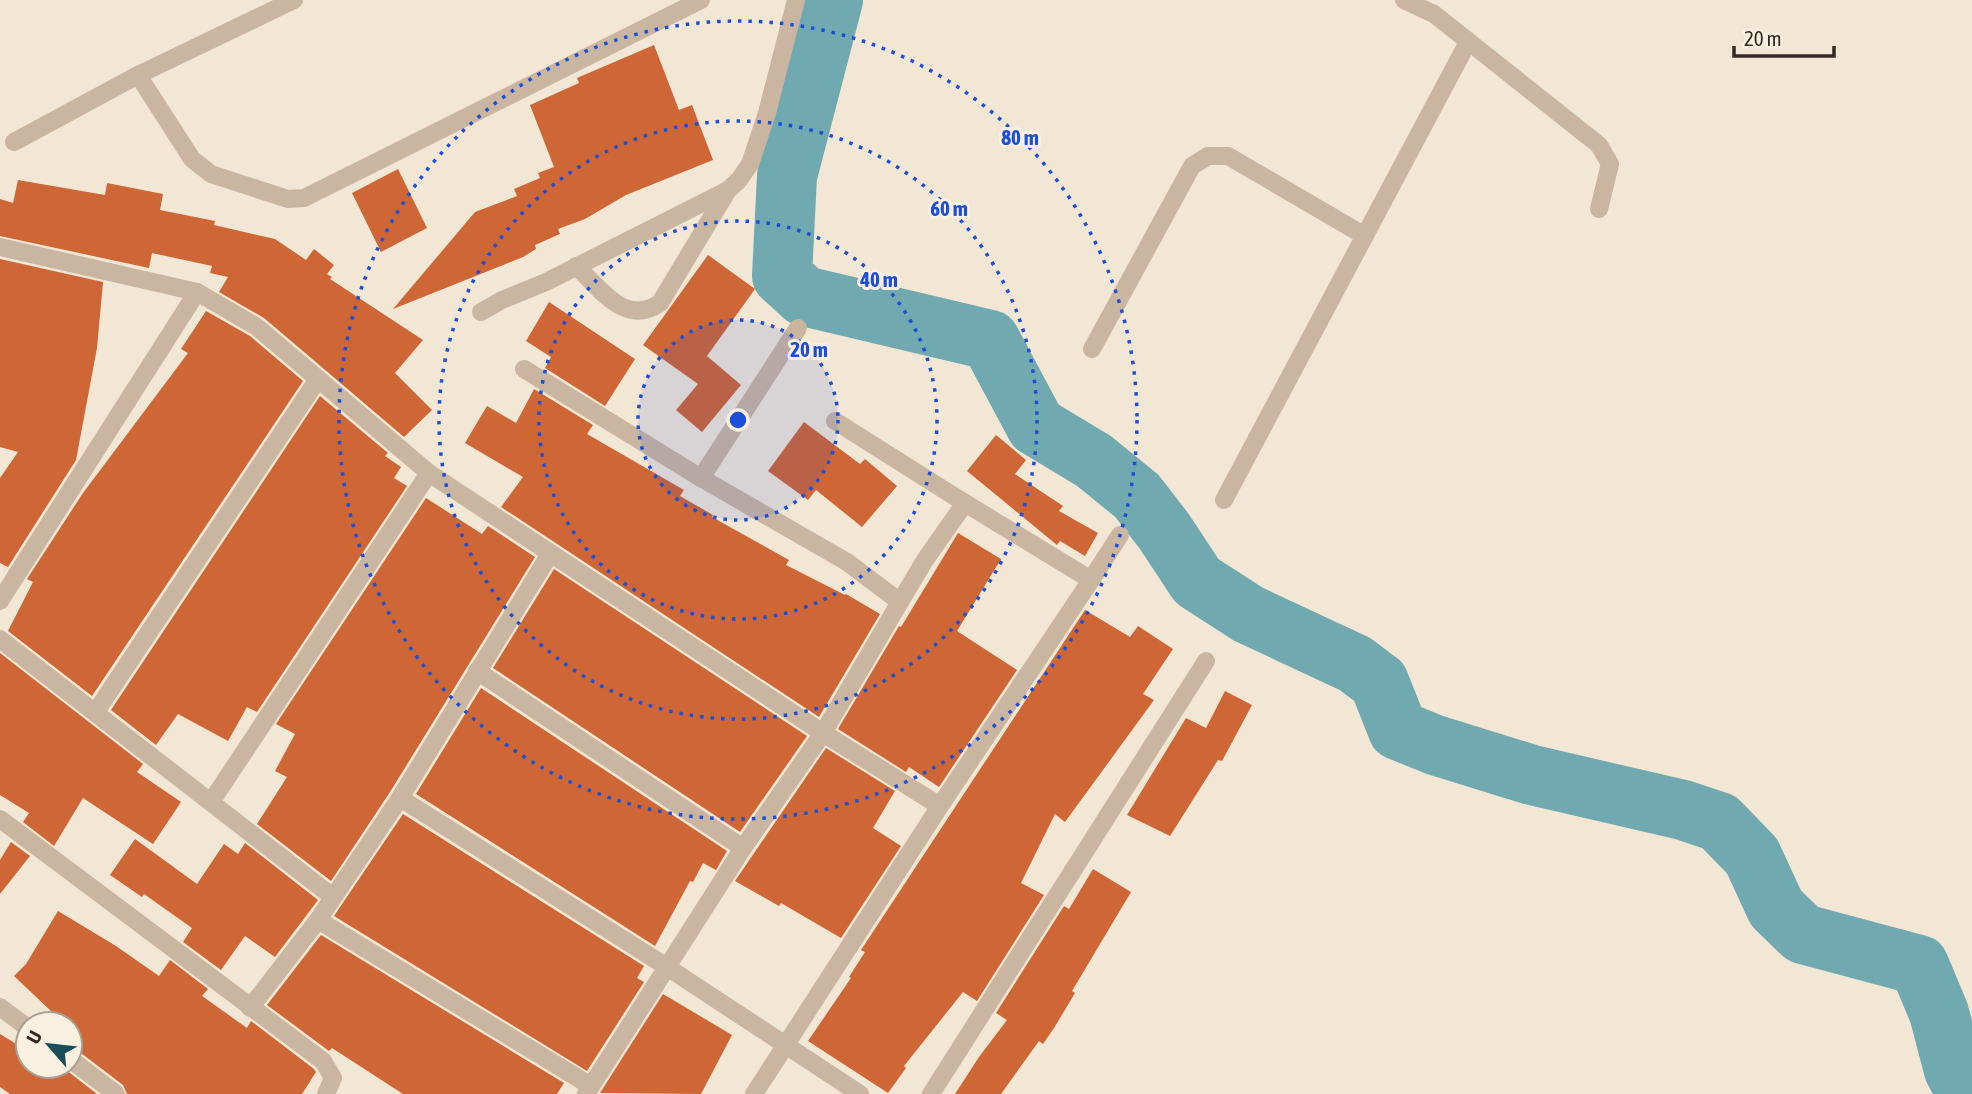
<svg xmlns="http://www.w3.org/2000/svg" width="1972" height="1094" font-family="'Asap Condensed',sans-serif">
<rect width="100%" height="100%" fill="#f2e6d4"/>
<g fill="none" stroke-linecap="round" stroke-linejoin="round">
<!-- river -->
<polyline stroke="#71a9b1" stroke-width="60" points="833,0 787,176 782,276 804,296 990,340 1036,426 1094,461 1137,496 1164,531 1197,581 1248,614 1355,664 1379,682 1398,730 1435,745 1532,775 1683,810 1719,822 1752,856 1776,908 1803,934 1919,965 1939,1013 1954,1070 1967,1094"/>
</g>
<!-- building -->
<g fill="#cf6635">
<polygon points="654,45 679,110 692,105 713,160 626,195 585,219 558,229 560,234 535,245 536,249 523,257 393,309 475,212 517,196 514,189 540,178 538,173 554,167 530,105 579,83 577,78"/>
<polygon points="398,169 427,228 381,252 352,193"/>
<polygon points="18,180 105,195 107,183 163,194 160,210 215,221 214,225 275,239 306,260 314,249 334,265 327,274 332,277 330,279 423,340 395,373 432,410 404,437 264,318 219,292 228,277 210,273 212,266 152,253 149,268 0,236 0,199 13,203"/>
<polygon points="708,255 755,289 707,356 741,385 702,432 676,410 698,384 643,345"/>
<polygon points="0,259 103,282 97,348 76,460 8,567 0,563 0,478 18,452 0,447"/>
<polygon points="549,302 635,359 605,406 545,368 551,357 526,341"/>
<polygon points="206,311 250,336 303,381 92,696 8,631 33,582 27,579 83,493 188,353 181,349"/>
<polygon points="534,389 593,425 587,434 684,490 680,496 713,515 712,517 789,560 786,565 845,595 846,594 880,614 819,717 501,507 523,477 465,443 487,406 516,423"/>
<polygon points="320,396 388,453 385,456 401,467 394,478 407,486 257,712 247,707 228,741 178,714 156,745 111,710"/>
<polygon points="804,422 860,464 865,459 897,486 862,527 816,490 808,500 768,471"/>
<polygon points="996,435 1026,460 1015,474 1063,506 1059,511 1098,533 1085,556 1060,541 1057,545 967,471"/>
<polygon points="426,498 482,534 488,526 535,557 390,792 331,881 257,824 287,777 275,771 295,734 276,724"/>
<polygon points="958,533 1001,559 957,631 1017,670 939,787 909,767 906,772 838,729 899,626 901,627"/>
<polygon points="554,569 807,736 740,832 493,668"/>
<polygon points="1085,610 1130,637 1138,626 1173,649 1143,694 1154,700 1065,822 1055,814 1021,883 1044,895 977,1001 963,992 904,1066 906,1068 888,1093 808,1041 851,978 849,977 865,952 861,950"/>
<polygon points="0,653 143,764 137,772 181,802 153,844 83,798 54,846 23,822 29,813 0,795"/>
<polygon points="481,688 727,851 716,870 703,863 693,882 690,881 655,946 416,794"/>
<polygon points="1225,691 1252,705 1222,761 1218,760 1170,836 1127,815 1186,718 1206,728"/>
<polygon points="826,748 895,791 873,828 901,846 841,938 781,903 779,906 735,881"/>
<polygon points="403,814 644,966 637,978 644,982 587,1071 334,916"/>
<polygon points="135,839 197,884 224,844 238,854 245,843 318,900 275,957 245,936 221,970 183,942 192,928 144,894 142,897 110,875"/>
<polygon points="11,842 30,856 0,894 0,860"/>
<polygon points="1093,869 1131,892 1072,991 1075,993 1054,1028 1043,1044 1039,1041 1001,1094 955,1094 979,1057 1007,1020 996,1013 1064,906 1069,909"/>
<polygon points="58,911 116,946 159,976 170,960 208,989 202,996 247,1028 251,1021 314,1069 316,1072 302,1094 127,1094 123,1085 77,1050 70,1048 70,1024 47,1024 52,1012 14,976 26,964"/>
<polygon points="321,935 564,1083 557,1094 403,1094 332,1048 329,1051 267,1005"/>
<polygon points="663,994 732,1035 701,1094 600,1093"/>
<polygon points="0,1034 28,1051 28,1066 61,1066 97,1094 10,1094 0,1087"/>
</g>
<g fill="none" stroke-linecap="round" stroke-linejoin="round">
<!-- minor -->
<g stroke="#cab6a0" stroke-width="18">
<polyline points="1404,0 1434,14 1599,145 1610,164 1599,209"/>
<polyline points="138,75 192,159 211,174 288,199 304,198 701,0"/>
<polyline points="14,142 138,75 294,0"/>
<polyline points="0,247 197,292 257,327 429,473 823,733 940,806"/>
<path d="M576,266C601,289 625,327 660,303L728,190"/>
<polyline points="481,312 502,300 546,282 728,190 739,180 750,164 767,113 796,0"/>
<polyline points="1092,349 1192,166 1208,156 1228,156 1365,236"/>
<polyline points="524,369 701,478 847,562 900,602 823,733 743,848 586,1094"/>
<polyline points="835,421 965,503"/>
<polyline points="701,478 798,328"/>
<polyline points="1224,500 1468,42"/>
<polyline points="1091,580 1120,535"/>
<polyline points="0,601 197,292"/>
<polyline points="0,639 333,897"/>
<polyline points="477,671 743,848"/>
<polyline points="95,713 318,379"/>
<polyline points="400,798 667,967 860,1094"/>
<polyline points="211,802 429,473"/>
<polyline points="0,819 323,1061 333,1078 326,1094"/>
<polyline points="318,920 591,1086"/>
<polyline points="0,1007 28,1028"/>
<polyline points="250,1008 318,920 400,798 550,554"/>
<polyline points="70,1059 116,1094"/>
<polyline points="754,1094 940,806 1091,580 965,503 925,560 900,602"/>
<polyline points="931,1094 1206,661"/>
</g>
</g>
<!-- distance rings -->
<circle cx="738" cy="420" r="100" fill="#1d4ed8" fill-opacity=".12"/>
<g fill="none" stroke="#1d4ed8" stroke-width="3.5" stroke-dasharray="3.5 7">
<circle cx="738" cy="420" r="100"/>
<circle cx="738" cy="420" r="199"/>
<circle cx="738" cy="420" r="299"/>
<circle cx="738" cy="420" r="399"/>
</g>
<circle cx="738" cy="420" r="10" fill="#1d4ed8" stroke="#faf0e0" stroke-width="3.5"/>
<g font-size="21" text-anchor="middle" font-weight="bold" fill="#1d4ed8" stroke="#faf0e0" stroke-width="6" stroke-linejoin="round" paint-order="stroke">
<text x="1020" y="145">80 m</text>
<text x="949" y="216">60 m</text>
<text x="879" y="287">40 m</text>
<text x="809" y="357">20 m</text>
</g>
<!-- north arrow -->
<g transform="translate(49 1045) rotate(298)"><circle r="33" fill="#faf0e0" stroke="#aaa195" stroke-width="2"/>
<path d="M0-5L12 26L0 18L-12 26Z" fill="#174e57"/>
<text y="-10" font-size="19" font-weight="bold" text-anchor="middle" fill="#332a24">U</text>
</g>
<!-- scale -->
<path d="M1734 46v10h100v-10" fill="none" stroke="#332a24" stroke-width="3.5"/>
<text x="1744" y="46" font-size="21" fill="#332a24" stroke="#faf0e0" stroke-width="5" paint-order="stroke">20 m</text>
</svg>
